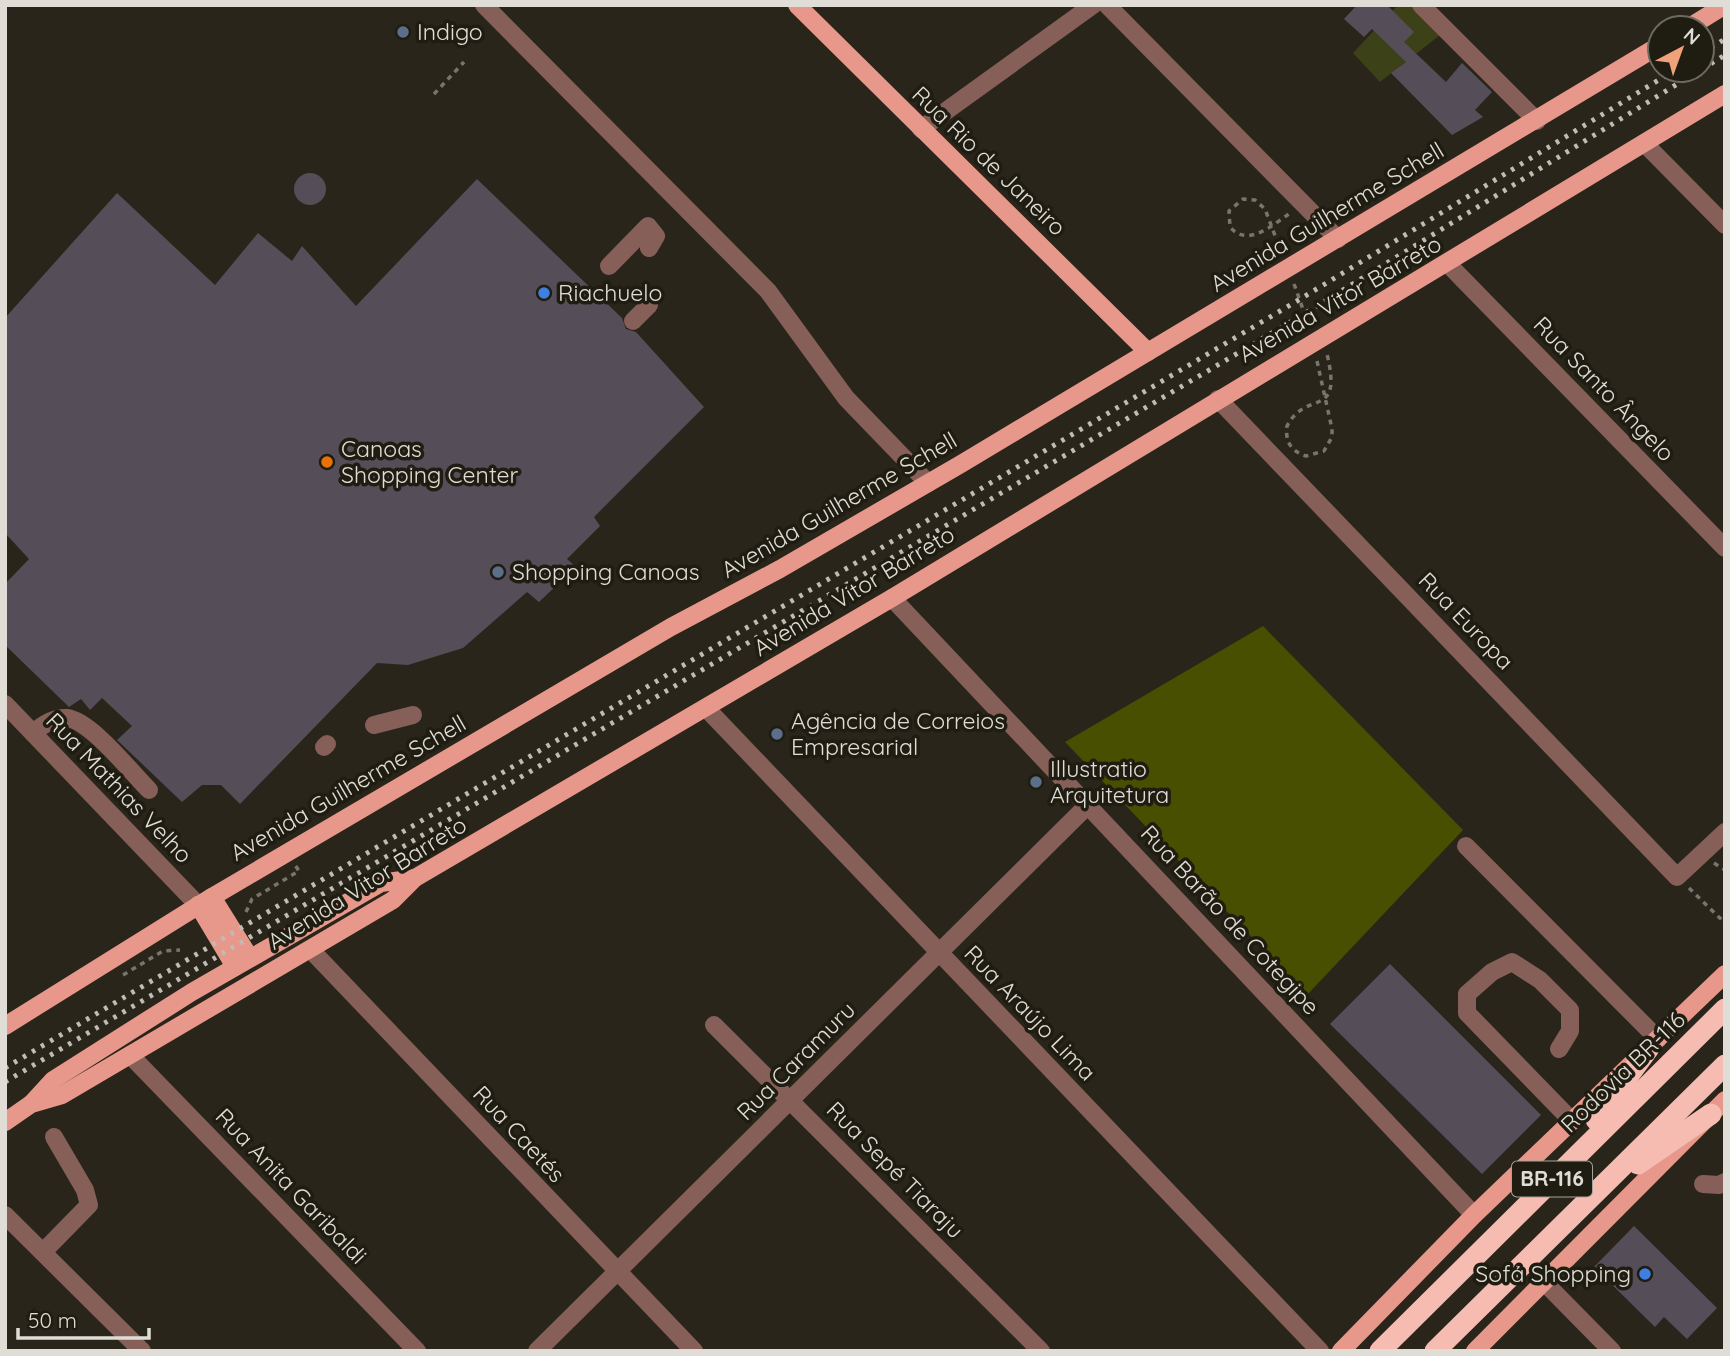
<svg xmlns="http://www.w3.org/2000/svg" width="1730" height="1356" font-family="Quicksand,sans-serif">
<rect width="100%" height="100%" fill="#29251a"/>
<!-- green -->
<polygon fill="#3c4117" points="1398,5 1417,5 1444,32 1380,82 1353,53"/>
<!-- forest -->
<polygon fill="#484f00" points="1263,626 1463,830 1307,995 1065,742"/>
<!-- building -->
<g fill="#554d58">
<polygon points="1357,5 1387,5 1414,32 1404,42 1446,82 1462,63 1492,92 1475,110 1483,117 1452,135 1391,73 1406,62 1372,29 1364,37 1344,19"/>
<circle cx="310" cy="189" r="16"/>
<polygon points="477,179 622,318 626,329 636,332 704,407 594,517 600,526 567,559 576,567 539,602 527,592 463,648 408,665 377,663 240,804 221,785 202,785 182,802 117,740 132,726 102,698 90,710 81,699 69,707 5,645 5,584 29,559 5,533 5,318 117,193 215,285 258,233 292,261 302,246 356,306"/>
<polygon points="1390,964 1541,1115 1482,1174 1330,1024"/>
<polygon points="1634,1226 1717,1308 1687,1339 1664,1317 1655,1327 1594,1267"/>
</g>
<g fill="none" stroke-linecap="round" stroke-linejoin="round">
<!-- path -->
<g stroke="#79756c" stroke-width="3.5" stroke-dasharray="5 5" stroke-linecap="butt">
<polyline points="434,94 464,62"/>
<path d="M1282,254L1265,209L1255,200L1243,199L1229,211L1230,227C1248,248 1272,225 1289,214"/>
<polyline points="1294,284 1309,326"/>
<path d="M1317,361L1332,429V437L1324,451L1306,456C1291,451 1285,442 1287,426C1307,388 1343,421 1327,354"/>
<polyline points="1714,863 1725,870"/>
<polyline points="1689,888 1725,923"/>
<polyline points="246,912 252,899 299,871 295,865"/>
<polyline points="123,975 163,951 180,950"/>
</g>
<!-- minor -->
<g stroke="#865f59" stroke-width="18">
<polyline points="484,5 768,291 846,398 928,483"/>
<polyline points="1107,5 1338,239"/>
<polyline points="1421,5 1537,121"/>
<polyline points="921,129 1093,5"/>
<polyline points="1644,143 1725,225"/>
<polyline points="1448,264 1725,548"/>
<polyline points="609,266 648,226 656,236 649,248"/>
<polyline points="633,321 649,305"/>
<polyline points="1218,399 1677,877 1725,832"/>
<polyline points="892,598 1474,1215"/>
<polyline points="5,704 198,905"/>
<polyline points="706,708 1320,1351"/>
<polyline points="374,725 413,715"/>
<path d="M33,733C42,725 54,717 67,718C91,721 131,772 149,790"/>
<polyline points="324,747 327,744"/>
<polyline points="1466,846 1658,1039"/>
<polyline points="311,950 694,1351"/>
<polyline points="714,1025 1041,1351"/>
<polyline points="1559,1049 1570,1031 1570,1010 1540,980 1512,962 1492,972 1467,994 1467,1013 1572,1121"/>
<polyline points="130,1055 417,1351"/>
<polyline points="1703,1184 1719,1185 1725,1182"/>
<polyline points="5,1215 142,1351"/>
<polyline points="43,1252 89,1205 85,1190 54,1137"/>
<polyline points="1545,1283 1612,1351"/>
<polyline points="537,1351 1088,805"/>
</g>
<!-- major -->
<g stroke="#e8988b" stroke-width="18">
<polyline points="797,5 1148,352"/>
<polyline points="1688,28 1725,5"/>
<polyline points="212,897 250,958"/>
<polyline points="198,905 235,967"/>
<polyline points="5,1026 212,897 671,627 780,569 961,464 1660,45"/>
<polyline points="31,1104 53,1080 192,992 381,883 415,878"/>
<polyline points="5,1122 31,1104 62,1095 393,900 415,878 892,598 1725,94"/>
<polyline points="1341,1351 1474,1215 1725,974"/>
<polyline points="1475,1351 1725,1100"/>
</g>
<!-- highway -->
<g stroke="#f6bbb1" stroke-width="21">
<polyline points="1596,1120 1649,1048"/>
<polyline points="1638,1164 1711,1114"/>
<polyline points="1380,1351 1725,1009"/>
<polyline points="1435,1351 1725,1065"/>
</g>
<!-- rail -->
<g stroke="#bfbcb4" stroke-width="5" stroke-dasharray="3.5 7" stroke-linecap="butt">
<polyline points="1702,53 1725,39"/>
<polyline points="1702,69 1725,55"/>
<polyline points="5,1068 1297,301 1675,70"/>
<polyline points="5,1082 1304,314 1700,70"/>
</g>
</g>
<!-- markers -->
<g fill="#5c6f8a" stroke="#1f1c11" stroke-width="2.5">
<circle cx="403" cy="32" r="7"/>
<circle cx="498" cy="572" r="7"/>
<circle cx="777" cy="734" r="7"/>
<circle cx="1036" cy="782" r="7"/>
</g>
<g fill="#3f7fe0" stroke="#1f1c11" stroke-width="2.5">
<circle cx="544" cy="293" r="7"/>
<circle cx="1645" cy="1274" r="7"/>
</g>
<circle fill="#e8710a" stroke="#1f1c11" stroke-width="2.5" cx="327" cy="462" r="7"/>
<g text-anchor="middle" stroke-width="7" stroke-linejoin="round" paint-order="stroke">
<!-- shield labels -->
<rect fill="#1f1c11" stroke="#a6a39b" stroke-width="2" x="1512" y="1161.5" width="80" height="35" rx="5"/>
<g font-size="21" font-weight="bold" fill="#e0ddd6">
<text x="1552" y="1186">BR-116</text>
</g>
<!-- poi labels -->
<g font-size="23" fill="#e0ddd6" stroke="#1f1c11" text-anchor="start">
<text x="417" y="40">Indigo</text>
<text x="558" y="301">Riachuelo</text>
<text x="341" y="457">Canoas<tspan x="341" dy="26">Shopping Center</tspan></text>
<text x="512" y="580">Shopping Canoas</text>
<text x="791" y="729">Agência de Correios<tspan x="791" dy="26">Empresarial</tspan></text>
<text x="1050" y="777">Illustratio<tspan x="1050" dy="26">Arquitetura</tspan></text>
<text x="1631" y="1282" text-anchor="end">Sofá Shopping</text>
</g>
<!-- street labels -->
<g font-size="23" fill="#e0ddd6" stroke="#1f1c11">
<text transform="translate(989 161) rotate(44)" y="8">Rua Rio de Janeiro</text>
<text transform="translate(1327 217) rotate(-31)" y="8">Avenida Guilherme Schell</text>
<text transform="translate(1340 299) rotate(-30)" y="8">Avenida Vitor Barreto</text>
<text transform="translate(1604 389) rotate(46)" y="8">Rua Santo Ângelo</text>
<text transform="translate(839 505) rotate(-30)" y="8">Avenida Guilherme Schell</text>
<text transform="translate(854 591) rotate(-31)" y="8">Avenida Vitor Barreto</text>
<text transform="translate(1466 621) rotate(46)" y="8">Rua Europa</text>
<text transform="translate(119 788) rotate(46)" y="8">Rua Mathias Velho</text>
<text transform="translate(348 788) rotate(-30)" y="8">Avenida Guilherme Schell</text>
<text transform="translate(367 883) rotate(-32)" y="8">Avenida Vitor Barreto</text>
<text transform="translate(1230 920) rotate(47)" y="8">Rua Barão de Cotegipe</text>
<text transform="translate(1030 1013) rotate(46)" y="8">Rua Araújo Lima</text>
<text transform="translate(796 1061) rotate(-45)" y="8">Rua Caramuru</text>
<text transform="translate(1623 1072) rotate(-44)" y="8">Rodovia BR-116</text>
<text transform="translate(519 1134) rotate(47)" y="8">Rua Caetés</text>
<text transform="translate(895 1170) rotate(45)" y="8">Rua Sepé Tiaraju</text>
<text transform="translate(291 1186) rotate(46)" y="8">Rua Anita Garibaldi</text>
</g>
</g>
<!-- border -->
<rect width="1730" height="1356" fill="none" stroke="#e0ddd6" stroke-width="14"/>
<!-- north arrow -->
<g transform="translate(1681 49) rotate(41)"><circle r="33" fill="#1f1c11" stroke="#6c6960" stroke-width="2"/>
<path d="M0-5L12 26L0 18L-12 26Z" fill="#f0a27a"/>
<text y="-10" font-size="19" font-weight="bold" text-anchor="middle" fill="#e0ddd6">N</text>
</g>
<!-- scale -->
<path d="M18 1328v10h131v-10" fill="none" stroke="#e0ddd6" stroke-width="3.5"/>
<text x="28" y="1328" font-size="21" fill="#e0ddd6" stroke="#1f1c11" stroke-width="5" paint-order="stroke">50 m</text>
</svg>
